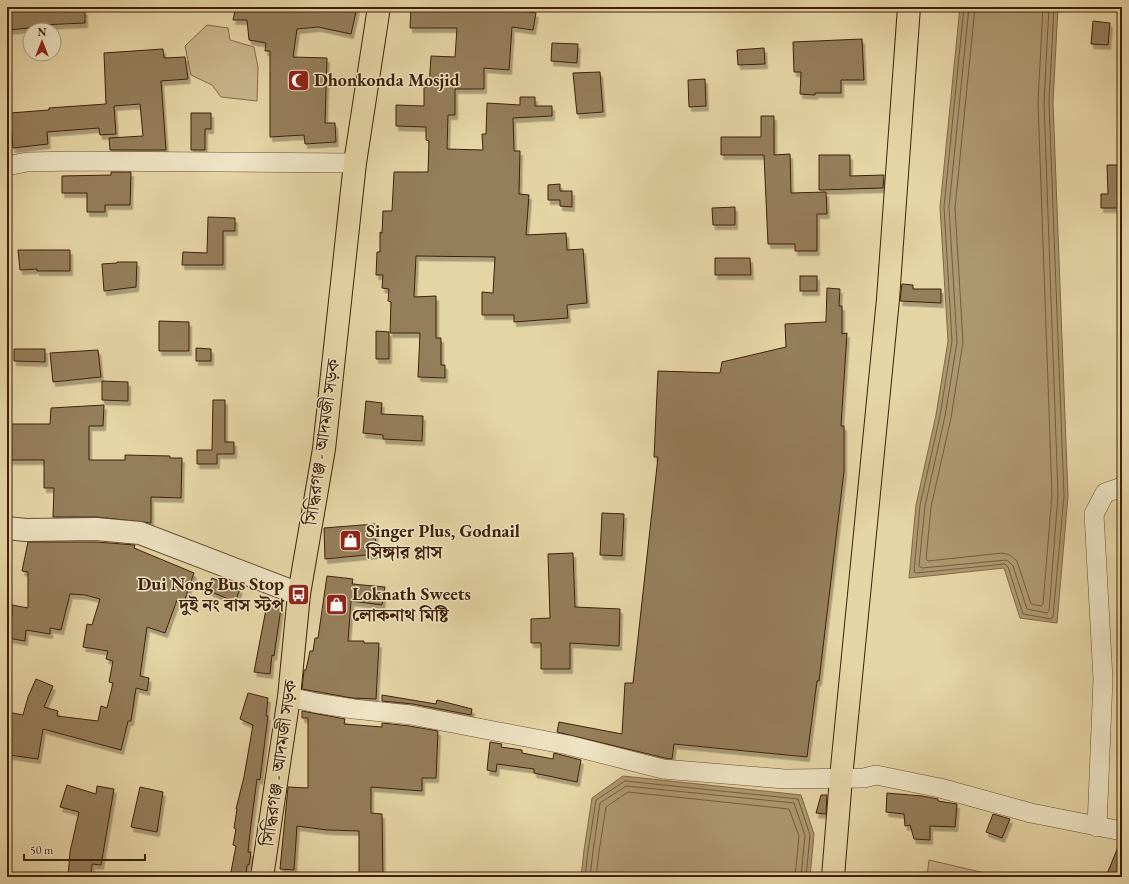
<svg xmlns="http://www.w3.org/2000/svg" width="1129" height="884" font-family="'EB Garamond','Noto Serif Bengali',serif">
<defs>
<filter id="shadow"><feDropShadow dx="2.5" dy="4.5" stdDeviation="0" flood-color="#0004"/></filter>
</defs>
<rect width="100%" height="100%" fill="#e5d4a4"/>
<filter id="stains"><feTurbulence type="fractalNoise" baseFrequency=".005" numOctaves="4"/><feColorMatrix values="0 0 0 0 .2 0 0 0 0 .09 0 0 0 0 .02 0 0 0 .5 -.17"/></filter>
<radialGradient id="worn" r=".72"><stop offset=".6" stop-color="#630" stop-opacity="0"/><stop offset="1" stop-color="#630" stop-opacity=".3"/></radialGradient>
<!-- green -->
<g fill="#c9b58a" stroke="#846a4a">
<polygon points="207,25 228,28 230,40 254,47 258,67 257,101 221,97 212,85 191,75 185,46"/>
<polygon points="929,860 1002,877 927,877"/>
</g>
<!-- water -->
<g fill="#ad976f" stroke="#816746">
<polygon points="960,7 1058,7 1053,102 1068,496 1057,623 1020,618 1004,568 909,578 916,505 936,415 948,341 940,207"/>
<polygon points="623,776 801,795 814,834 810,877 581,877 584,850 592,798"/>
</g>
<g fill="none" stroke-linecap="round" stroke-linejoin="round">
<!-- shore -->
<g stroke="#765c3c" stroke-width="1">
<polyline points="964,7 944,207 952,341 940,416 920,505 914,572 916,573 1005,564 1008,567 1023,614 1051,619 1053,617 1064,496 1049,102 1054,7"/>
<polyline points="969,7 949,207 957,342 945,416 925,506 919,566 922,568 1007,560 1013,566 1027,609 1047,613 1049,611 1058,495 1044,102 1049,7"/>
<polyline points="975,7 955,208 963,342 951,418 931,507 926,559 928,561 1002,553 1010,555 1017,561 1031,604 1041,606 1043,604 1052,495 1038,102 1043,7"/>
<polyline points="585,877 588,851 596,800 625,781 798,799 810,835 806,877"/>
<polyline points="590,877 593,851 600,803 626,786 794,803 805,835 801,877"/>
<polyline points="596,877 599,852 606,807 628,792 789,809 799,836 795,877"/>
</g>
</g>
<!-- building -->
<g fill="#957e5a" stroke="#3f2009" filter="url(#shadow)">
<polygon points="7,7 65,7 65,12 85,10 85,23 41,25 42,27 7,30"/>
<polygon points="236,7 299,7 299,10 334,9 334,7 357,7 351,34 318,27 297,29 293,57 327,58 325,123 335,123 336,142 305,144 304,135 270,137 270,51 265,51 266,43 249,40 247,20 233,20"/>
<polygon points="411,7 515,7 515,10 536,13 533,30 512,27 509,70 484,68 484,89 455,89 455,115 448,115 447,149 483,150 482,134 486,134 487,103 520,105 520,97 535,97 535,106 552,106 552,116 513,118 514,151 520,151 519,194 529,195 526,235 566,233 567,250 583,249 587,303 567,305 568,318 514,322 514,315 482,315 482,292 493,293 495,257 416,256 414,297 436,296 436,338 441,338 441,365 445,365 445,378 418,377 420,333 390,333 391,302 388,301 389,289 382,288 383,275 376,275 377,252 380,252 380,232 382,233 383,211 392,211 394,172 428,172 429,141 426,140 426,127 396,126 396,105 424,106 424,87 429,87 431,56 455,57 457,28 410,28"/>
<polygon points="1093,21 1110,23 1108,45 1091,44"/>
<polygon points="862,39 864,80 841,80 841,93 815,93 815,95 800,94 801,72 794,72 793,42"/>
<polygon points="552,43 578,44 577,63 551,61"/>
<polygon points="764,48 765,64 738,65 737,50"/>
<polygon points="163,49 164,58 185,57 188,79 161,81 166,150 110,150 109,138 143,136 140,104 114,106 116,134 100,135 99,128 47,132 48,144 13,148 10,113 49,110 49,108 106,104 104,53"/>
<polygon points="600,72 603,112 577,114 573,73"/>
<polygon points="705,79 706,106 689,107 688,80"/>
<polygon points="191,113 211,113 211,129 205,129 205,150 191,150"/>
<polygon points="761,116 774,116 774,155 790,154 791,193 826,192 827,214 817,214 817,251 795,251 795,244 768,244 764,155 721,155 721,137 761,137"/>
<polygon points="819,155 850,155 850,176 884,175 883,188 819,190"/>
<polygon points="1107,165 1122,165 1122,208 1101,208 1101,194 1108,194"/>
<polygon points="111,172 131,172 130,205 105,205 105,212 87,212 87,193 62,193 62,176 111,175"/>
<polygon points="560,184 560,191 572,191 572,207 560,206 560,200 548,200 548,185"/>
<polygon points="735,207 735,225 713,225 712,208"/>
<polygon points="208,217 235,218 235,231 223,231 223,265 182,265 183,252 207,253"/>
<polygon points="18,250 70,250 70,271 37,271 37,269 20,270"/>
<polygon points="715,258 750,258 751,275 715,275"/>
<polygon points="117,262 137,262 136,287 104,291 102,264 117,263"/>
<rect x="800" y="276" width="17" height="15"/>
<polygon points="902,284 913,285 913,289 941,289 941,303 900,301"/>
<polygon points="827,288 840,289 839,306 842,306 842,334 847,333 841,426 844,426 844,471 819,681 817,681 807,757 674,744 672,759 665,758 557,732 559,722 622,734 625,683 633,683 658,457 654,457 658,371 720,373 722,362 786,347 785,324 826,322"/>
<polygon points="159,321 189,322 189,351 159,351"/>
<polygon points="376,331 389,332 389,359 376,359"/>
<polygon points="196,348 211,349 211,361 196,361"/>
<polygon points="14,349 45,349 45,362 14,361"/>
<polygon points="98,350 101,377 53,382 50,353"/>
<polygon points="102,381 128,382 128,401 102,400"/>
<polygon points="213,400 225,400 225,442 234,442 234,454 217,454 217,464 197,464 197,450 212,450"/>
<polygon points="366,401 382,403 381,414 423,416 422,441 383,439 383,435 363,433"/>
<polygon points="104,405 103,426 89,426 89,460 125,460 125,455 170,456 170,458 182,458 181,498 151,497 151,523 97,517 53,517 54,488 44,488 44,460 7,460 7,424 50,424 51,408"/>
<polygon points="602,513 624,514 622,556 600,555"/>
<polygon points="375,524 376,554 325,559 324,528"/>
<polygon points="28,542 96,542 135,545 134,548 194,573 184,602 177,600 165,633 147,627 140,676 149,678 147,691 136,688 131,721 128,721 121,750 43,729 38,759 9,755 12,740 7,739 7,712 23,715 28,697 36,679 53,686 44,707 58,711 57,716 98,721 101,706 107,708 113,683 109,682 113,661 106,659 108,651 83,647 87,624 92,625 100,599 85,595 70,594 61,630 50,628 50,634 26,630 25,641 7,638 7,615 12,616 12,605 28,608 28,572 22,571"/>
<polygon points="573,553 575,607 620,609 619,646 570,643 570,669 541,669 541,643 531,643 531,619 550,618 548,554"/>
<polygon points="327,576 353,579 352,584 385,587 382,605 351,601 348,641 364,641 364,643 379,643 376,699 352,698 302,689 304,670 306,670 310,651 313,651 315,638 318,638"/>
<polygon points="212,578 240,589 235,602 207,590"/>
<polygon points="267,604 281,608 274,656 272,655 270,674 254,672"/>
<polygon points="248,693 268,698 266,716 268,716 260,780 257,779 251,824 248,852 251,852 249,865 247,865 246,877 230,877 236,846 233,845 236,829 234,828 237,809 236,809 244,777 253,725 240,719"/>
<polygon points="382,695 436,704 437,700 472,709 471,715 413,704 382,701"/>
<polygon points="302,711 345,719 344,724 382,727 382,723 409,726 438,731 436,778 422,778 422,791 371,787 371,813 382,814 383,877 359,877 359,831 327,830 297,826 294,870 280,869 288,787 308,788 308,718 302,718"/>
<polygon points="490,742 502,744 501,747 522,750 522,753 553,759 554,753 581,760 577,782 534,773 534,769 497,764 496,772 487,770"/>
<polygon points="67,785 96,794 97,786 114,789 101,865 92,864 91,877 68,877 70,852 79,812 60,807"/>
<polygon points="140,787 163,792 157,832 131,827"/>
<polygon points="887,793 922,796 938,799 938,801 957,804 955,827 930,826 930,840 914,839 910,825 905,826 904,814 886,812"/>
<polygon points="821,795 827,795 826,814 816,813"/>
<polygon points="993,814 1010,819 1002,838 986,832"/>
<polygon points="1120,842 1122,842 1122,877 1114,877 1107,874"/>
</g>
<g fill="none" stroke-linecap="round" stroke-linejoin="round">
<defs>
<g id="minor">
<polyline points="7,166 27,162 75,161 355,163"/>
<polyline points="289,697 316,703 354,709 411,715 494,731 568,745 663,769 785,779 864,778 876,775 940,788 1031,813 1122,831"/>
<polyline points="1097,827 1103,679 1094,514 1105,493 1122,487"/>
</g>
<polyline id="tertiary" points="7,528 26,530 96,529 140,533 299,594"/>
<g id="primary">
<polyline points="262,877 289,697 299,594 324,449 355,163 379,7"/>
<polyline points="833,877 841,778 888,299 909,7"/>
</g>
</defs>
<!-- minor casing -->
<use href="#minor" stroke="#684d30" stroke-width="20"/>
<!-- tertiary casing -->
<use href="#tertiary" stroke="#684d30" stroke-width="24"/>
<!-- primary casing -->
<use href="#primary" stroke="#3f2009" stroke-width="24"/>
<!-- minor -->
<use href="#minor" stroke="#eee3c4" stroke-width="19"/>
<!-- tertiary -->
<use href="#tertiary" stroke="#eee3c4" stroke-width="22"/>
<!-- primary -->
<use href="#primary" stroke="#e5d4a4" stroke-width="22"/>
</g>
<!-- icons -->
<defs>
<symbol id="mosque-square" viewBox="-11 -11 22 22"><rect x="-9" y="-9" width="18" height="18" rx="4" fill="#8f2418" stroke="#eee3c4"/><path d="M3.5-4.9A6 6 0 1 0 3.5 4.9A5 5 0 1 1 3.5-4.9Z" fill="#fff"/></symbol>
<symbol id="shop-square" viewBox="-11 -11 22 22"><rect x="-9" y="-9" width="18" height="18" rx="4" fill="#8f2418" stroke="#eee3c4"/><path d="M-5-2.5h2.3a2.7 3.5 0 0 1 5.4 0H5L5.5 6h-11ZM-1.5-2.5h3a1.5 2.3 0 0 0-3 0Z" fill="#fff"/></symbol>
<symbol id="bus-square" viewBox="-11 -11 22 22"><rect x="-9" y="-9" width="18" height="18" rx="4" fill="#8f2418" stroke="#eee3c4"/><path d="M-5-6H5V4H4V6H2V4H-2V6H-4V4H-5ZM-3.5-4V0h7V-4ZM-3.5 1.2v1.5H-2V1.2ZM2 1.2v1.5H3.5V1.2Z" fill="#fff"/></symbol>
</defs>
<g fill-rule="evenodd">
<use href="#mosque-square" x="286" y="68" width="25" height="25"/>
<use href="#shop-square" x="338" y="528" width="25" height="25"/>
<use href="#bus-square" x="286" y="582" width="25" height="25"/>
<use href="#shop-square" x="324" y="592" width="25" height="25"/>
</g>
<g text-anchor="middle" stroke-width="3" stroke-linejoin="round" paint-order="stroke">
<!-- poi labels -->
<g font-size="18" font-weight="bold" fill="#3f2009" stroke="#eee3c4" text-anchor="start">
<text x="314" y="86">Dhonkonda Mosjid</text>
<text x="366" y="537">Singer Plus, Godnail<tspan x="366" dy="21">সিঙ্গার প্লাস</tspan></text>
<text x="284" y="590" text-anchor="end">Dui Nong Bus Stop<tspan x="284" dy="21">দুই নং বাস স্টপ</tspan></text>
<text x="352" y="600">Loknath Sweets<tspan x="352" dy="21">লোকনাথ মিষ্টি</tspan></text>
</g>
<!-- street labels -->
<g font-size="18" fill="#3f2009" stroke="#eee3c4">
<text transform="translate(322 442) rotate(-82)" y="6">সিদ্ধিরগঞ্জ - আদমজী সড়ক</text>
<text transform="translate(279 763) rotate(-82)" y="6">সিদ্ধিরগঞ্জ - আদমজী সড়ক</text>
</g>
</g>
<!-- margin -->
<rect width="1129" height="884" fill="none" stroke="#e5d4a4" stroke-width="24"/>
<rect x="8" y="8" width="1113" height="868" fill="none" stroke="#3f2009" stroke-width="2"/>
<rect x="12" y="12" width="1105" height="860" fill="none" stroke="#3f2009"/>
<!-- north arrow -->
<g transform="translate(42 42)"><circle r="19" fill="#eee3c4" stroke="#a89579"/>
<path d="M0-3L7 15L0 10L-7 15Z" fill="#8f2418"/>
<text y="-6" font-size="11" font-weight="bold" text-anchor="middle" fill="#3f2009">N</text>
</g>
<!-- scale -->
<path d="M24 854v6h121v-6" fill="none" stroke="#3f2009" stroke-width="2"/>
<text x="30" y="854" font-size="12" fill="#3f2009" stroke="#eee3c4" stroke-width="3" paint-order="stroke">50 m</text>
<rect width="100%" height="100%" filter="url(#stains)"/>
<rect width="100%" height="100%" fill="url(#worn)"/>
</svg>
